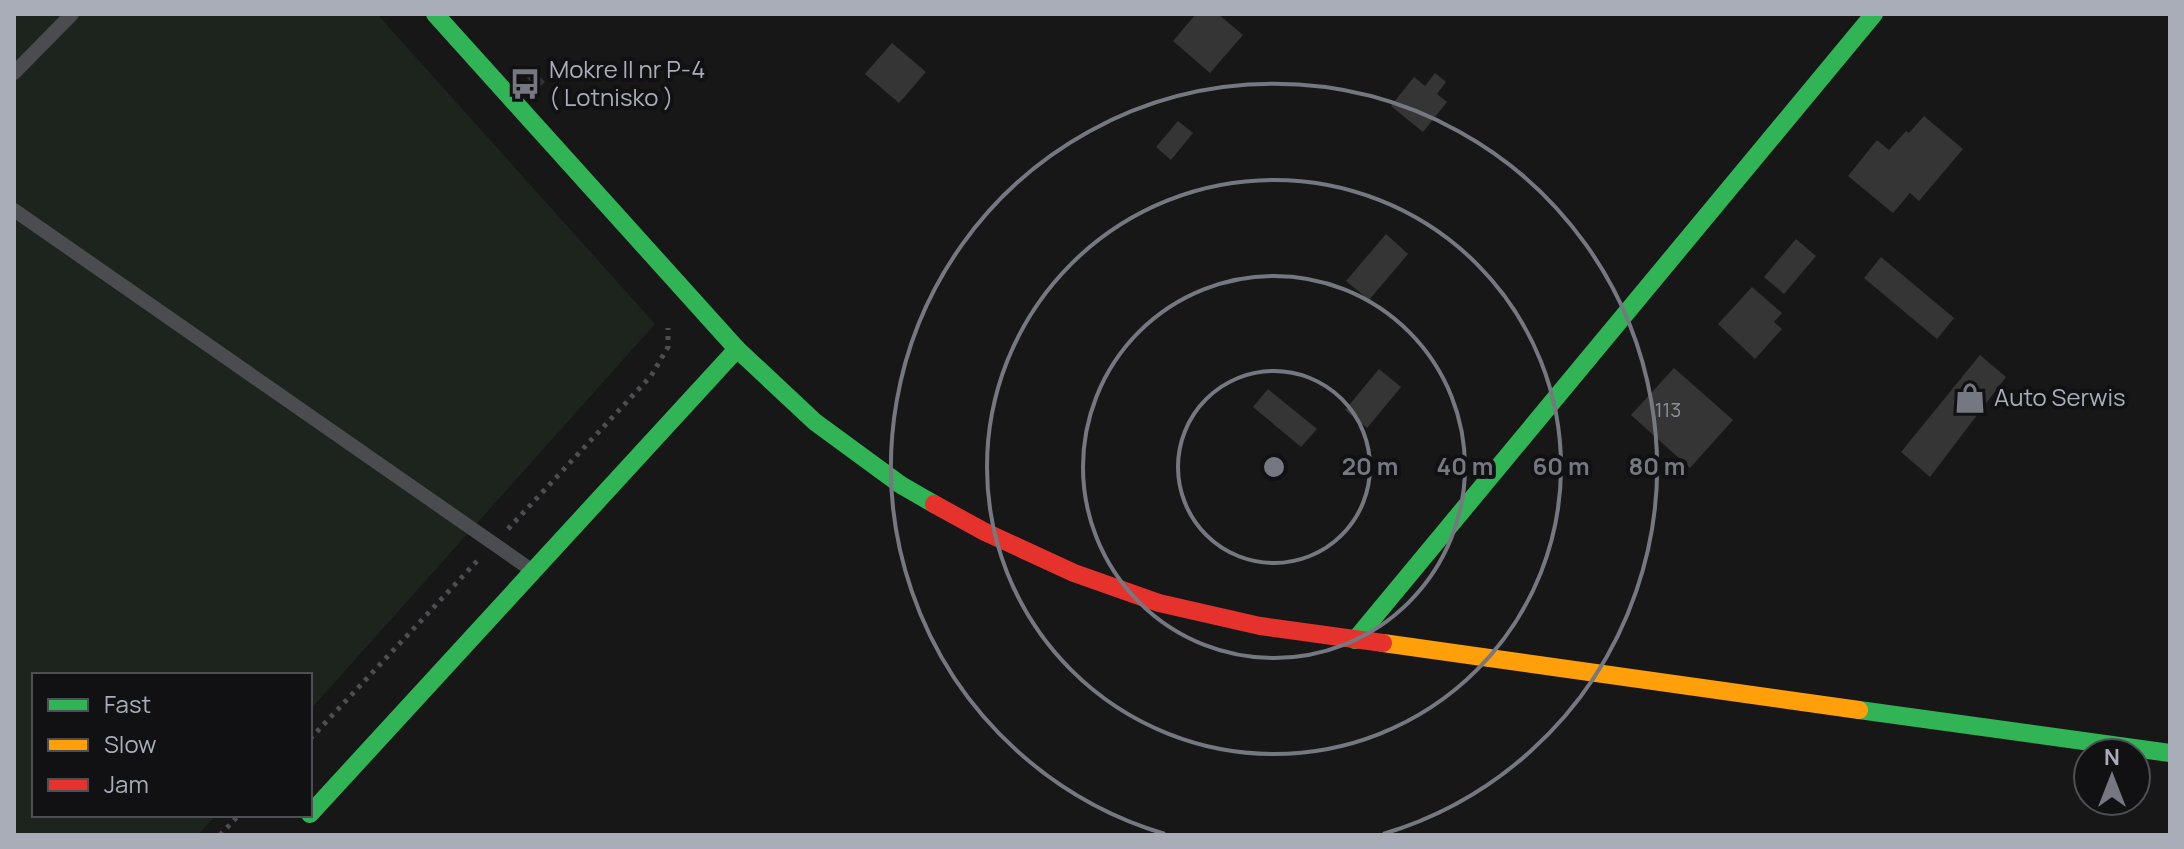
<svg xmlns="http://www.w3.org/2000/svg" width="2184" height="849" font-family="Manrope,sans-serif">
<rect width="100%" height="100%" fill="#171717"/>
<!-- green -->
<polygon fill="#1d241e" points="14,14 377,14 655,324 310,710 310,675 34,675 34,815 216,815 198,835 14,835"/>
<!-- building -->
<g fill="#353536">
<polygon points="1196,14 1218,14 1243,35 1210,73 1173,41"/>
<polygon points="892,43 926,72 899,103 865,74"/>
<polygon points="530,66 545,82 537,89 523,73"/>
<polygon points="1435,73 1446,82 1437,94 1447,102 1423,132 1391,106 1414,77 1425,86"/>
<polygon points="1924,116 1963,149 1919,201 1910,193 1893,213 1848,176 1877,140 1889,150 1906,131 1909,133"/>
<polygon points="1178,121 1193,133 1171,160 1156,147"/>
<polygon points="1386,234 1408,254 1369,300 1346,281"/>
<polygon points="1796,239 1816,256 1784,294 1764,277"/>
<polygon points="1881,257 1954,318 1937,339 1864,278"/>
<polygon points="1752,287 1782,313 1774,322 1782,329 1755,359 1718,324"/>
<polygon points="1980,355 2006,377 1930,477 1901,452"/>
<polygon points="1674,368 1733,420 1690,468 1631,415"/>
<polygon points="1379,369 1401,387 1367,428 1345,410"/>
<polygon points="1268,389 1317,429 1301,447 1253,407"/>
</g>
<g fill="none" stroke-linecap="round" stroke-linejoin="round">
<!-- path -->
<g stroke="#4d4e52" stroke-width="5" stroke-dasharray="4 6" stroke-linecap="butt">
<polyline points="508,529 651,376 668,347 668,328"/>
<polyline points="310,739 479,559"/>
<polyline points="220,835 239,815"/>
</g>
<!-- lane -->
<g stroke="#4b4c50" stroke-width="14">
<polyline points="14,73 72,14"/>
<polyline points="14,210 530,569"/>
</g>
<!-- fast -->
<g stroke="#30b455" stroke-width="18">
<polyline points="435,14 737,349 815,422 901,485 934,504"/>
<polyline points="1355,640 1874,14"/>
<polyline points="1859,710 2170,753"/>
<polyline points="310,814 737,349"/>
</g>
<!-- slow -->
<polyline stroke="#ff9f0a" stroke-width="18" points="1383,643 1859,710"/>
<!-- jam -->
<polyline stroke="#e5322d" stroke-width="18" points="934,504 985,532 1074,573 1159,603 1260,626 1383,643"/>
</g>
<!-- distance rings -->
<g fill="none" stroke="#757880" stroke-width="4">
<circle cx="1274" cy="467" r="96"/>
<circle cx="1274" cy="467" r="191"/>
<circle cx="1274" cy="467" r="287"/>
<path d="M1165 834A383 383 0 1 1 1383 834"/>
</g>
<!-- icons -->
<defs>
<symbol id="bus-bare" viewBox="-9 -9 18 18"><path d="M-5-6H5V4H4V6H2V4H-2V6H-4V4H-5ZM-3.5-4V0h7V-4ZM-3.5 1.2v1.5H-2V1.2ZM2 1.2v1.5H3.5V1.2Z" fill="#757880" stroke="#111113" stroke-width="2.5" paint-order="stroke"/></symbol>
<symbol id="shop-bare" viewBox="-9 -9 18 18"><path d="M-5-2.5h2.3a2.7 3.5 0 0 1 5.4 0H5L5.5 6h-11ZM-1.5-2.5h3a1.5 2.3 0 0 0-3 0Z" fill="#757880" stroke="#111113" stroke-width="2.5" paint-order="stroke"/></symbol>
</defs>
<g fill-rule="evenodd">
<use href="#bus-bare" x="503" y="62" width="44" height="44"/>
<use href="#shop-bare" x="1948" y="376" width="44" height="44"/>
</g>
<g text-anchor="middle" stroke-width="8" stroke-linejoin="round" paint-order="stroke">
<!-- number labels -->
<g font-size="20" fill="#8b8f98">
<text x="1668" y="417">113</text>
</g>
<!-- poi labels -->
<g font-size="24" fill="#a8adb8" stroke="#111113" text-anchor="start">
<text x="549" y="78">Mokre II nr P-4<tspan x="549" dy="28">( Lotnisko )</tspan></text>
<text x="1994" y="406">Auto Serwis</text>
</g>
</g>
<circle cx="1274" cy="467" r="12" fill="#757880" stroke="#111113" stroke-width="4"/>
<g font-size="24" text-anchor="middle" font-weight="bold" fill="#757880" stroke="#111113" stroke-width="8" stroke-linejoin="round" paint-order="stroke">
<text x="1370" y="475">20 m</text>
<text x="1465" y="475">40 m</text>
<text x="1561" y="475">60 m</text>
<text x="1657" y="475">80 m</text>
</g>
<!-- border -->
<rect width="2184" height="849" fill="none" stroke="#a8adb8" stroke-width="32"/>
<!-- legend -->
<rect x="32" y="673" width="280" height="144" fill="#111113" stroke="#4d4f55" stroke-width="2"/>
<rect x="48" y="699" width="40" height="12" fill="#30b455" stroke="#4d4f55" stroke-width="2"/>
<text x="104" y="713" font-size="24" fill="#a8adb8">Fast</text>
<rect x="48" y="739" width="40" height="12" fill="#ff9f0a" stroke="#4d4f55" stroke-width="2"/>
<text x="104" y="753" font-size="24" fill="#a8adb8">Slow</text>
<rect x="48" y="779" width="40" height="12" fill="#e5322d" stroke="#4d4f55" stroke-width="2"/>
<text x="104" y="793" font-size="24" fill="#a8adb8">Jam</text>
<!-- north arrow -->
<g transform="translate(2112 777)"><circle r="38" fill="#111113" stroke="#4d4f55" stroke-width="2"/>
<path d="M0-6L14 30L0 20L-14 30Z" fill="#757880"/>
<text y="-12" font-size="22" font-weight="bold" text-anchor="middle" fill="#a8adb8">N</text>
</g>
</svg>
